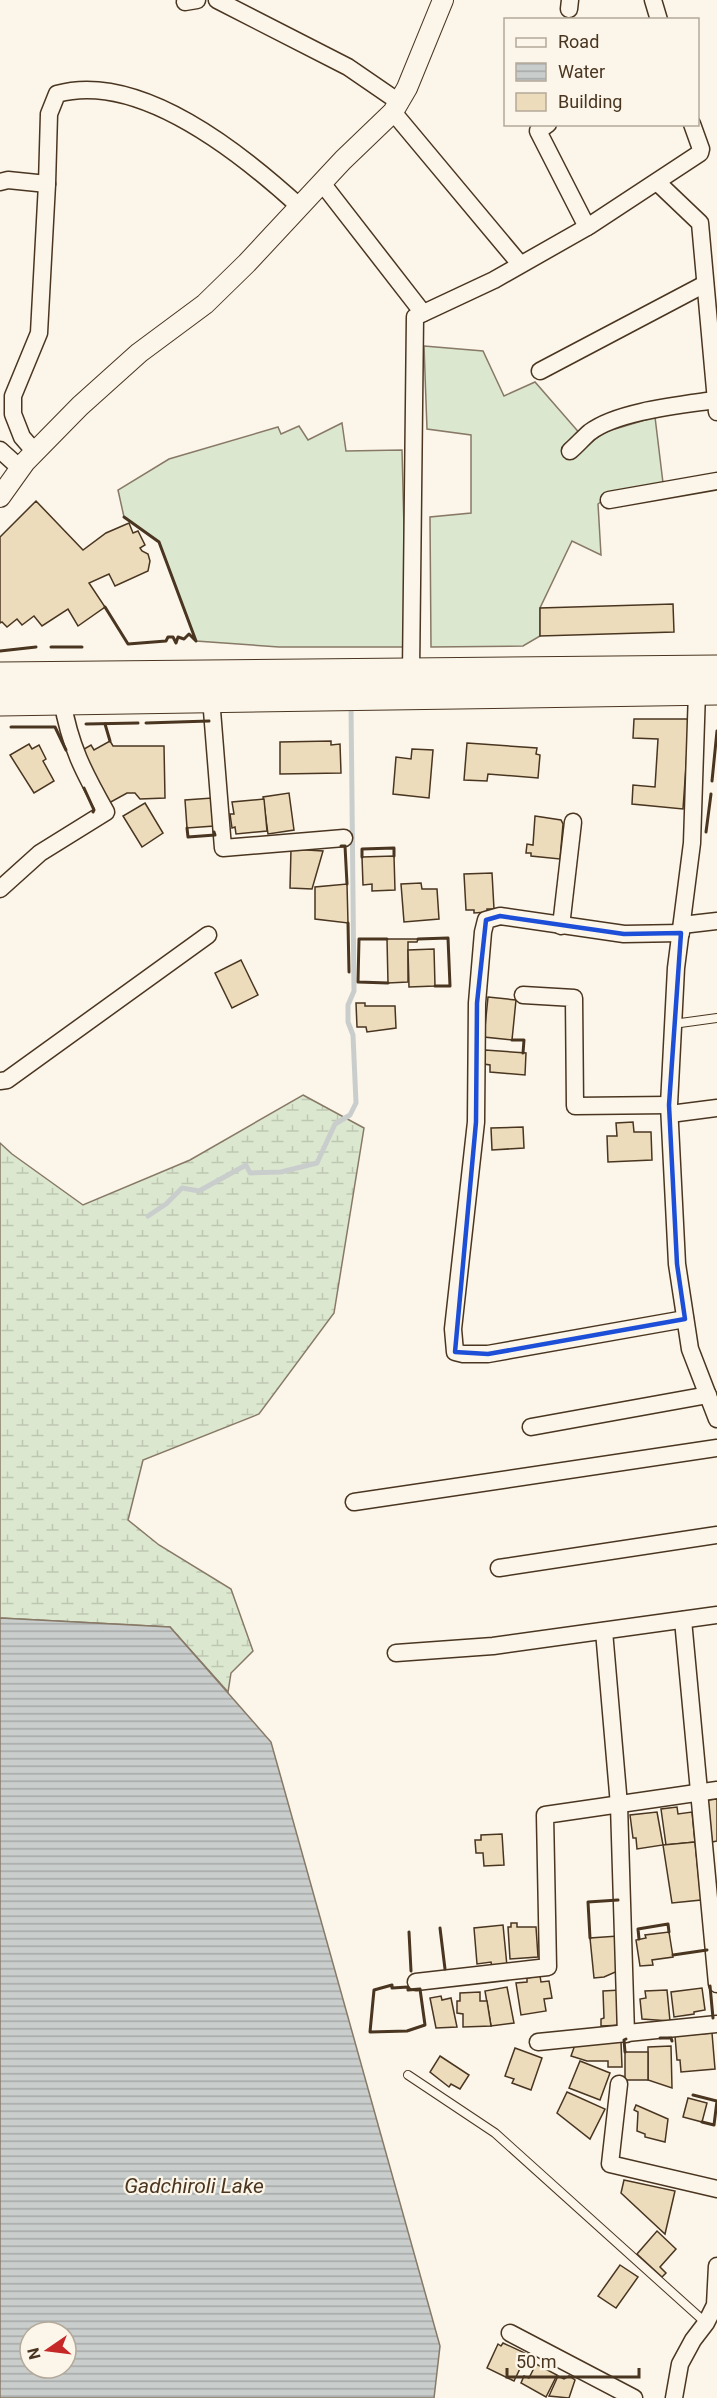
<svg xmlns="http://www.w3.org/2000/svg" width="717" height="2398" font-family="Roboto,sans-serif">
<defs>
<pattern id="wetland-marsh" width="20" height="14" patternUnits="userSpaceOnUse" patternTransform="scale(1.5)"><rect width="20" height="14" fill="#dce7d0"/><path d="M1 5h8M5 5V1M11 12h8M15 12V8" fill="none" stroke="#bec7b2"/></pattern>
<pattern id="water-rules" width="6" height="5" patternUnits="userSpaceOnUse" patternTransform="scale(1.5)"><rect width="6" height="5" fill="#c9cecd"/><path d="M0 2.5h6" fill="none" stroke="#a5a8a6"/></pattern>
</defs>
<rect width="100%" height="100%" fill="#fbf6e9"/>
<!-- grass -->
<g fill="#dce7d0" stroke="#887966" stroke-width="1.5">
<polygon points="424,346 483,351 504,396 535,382 589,444 605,432 655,417 663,483 615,491 598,504 601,555 572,541 540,608 540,636 523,646 431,647 430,517 471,513 471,435 427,429"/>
<polygon points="342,423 346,451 402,450 407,647 279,647 196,641 159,542 124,517 118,490 169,459 278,427 281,434 299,426 308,440"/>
</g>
<!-- wetland -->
<polygon fill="url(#wetland-marsh)" stroke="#887966" stroke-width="1.5" points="303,1095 364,1128 334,1313 259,1414 143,1460 128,1520 159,1545 231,1589 253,1651 231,1673 228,1692 170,1627 0,1618 0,1143 12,1154 83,1205 190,1160"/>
<!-- water -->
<path fill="url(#water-rules)" stroke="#887966" stroke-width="1.5" fill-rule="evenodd" d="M0,1618L170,1627L271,1742L440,2346L434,2398H0ZM30,2332H66V2368H30Z"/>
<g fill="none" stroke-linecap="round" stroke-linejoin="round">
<!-- stream -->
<polyline stroke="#c9cecd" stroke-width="5" points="148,1216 166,1204 182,1188 199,1191 246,1165 250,1173 281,1172 317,1163 335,1124 350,1115 356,1103 353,1035 348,1022 348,1005 354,991 351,705"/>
</g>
<!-- building -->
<g fill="#ecdcbc" stroke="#4a3520" stroke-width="1.5">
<polygon points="36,501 83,550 106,533 129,523 133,533 138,531 145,545 140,548 142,551 148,554 150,561 148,571 115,586 109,574 89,583 105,607 78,626 68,609 42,626 34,616 22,625 17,619 7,627 2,622 0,623 0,537"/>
<polygon points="673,604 674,632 540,636 540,608"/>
<polygon points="634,719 687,719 689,723 683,809 632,804 633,785 655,787 658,739 633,738"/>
<polygon points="110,741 113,746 164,746 165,798 140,799 135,793 127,793 109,803 79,752 91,745 94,750"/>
<polygon points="331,741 331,745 340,744 341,773 280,774 280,742"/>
<polygon points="467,743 537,748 536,754 540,755 538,778 488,774 487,781 464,780"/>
<polygon points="29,744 32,749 39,745 46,759 43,761 54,781 34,793 10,755"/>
<polygon points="412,749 433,750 429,798 393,794 396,757 411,759"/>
<polygon points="289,793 294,830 268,834 263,797"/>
<polygon points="212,798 214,826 187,828 185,800"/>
<polygon points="264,799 267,831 236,834 235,827 232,828 230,814 234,814 232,802"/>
<polygon points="145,803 163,833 142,847 123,816"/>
<polygon points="535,816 561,820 563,824 560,859 531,856 531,853 526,853 527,844 533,845"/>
<polygon points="291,849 323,851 312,889 290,888"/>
<polygon points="394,856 395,890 372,891 372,884 363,885 362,857"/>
<polygon points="492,873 494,909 487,909 487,912 474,913 474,910 466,910 464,874"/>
<polygon points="421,883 422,889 437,889 439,919 404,922 401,884"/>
<polygon points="347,884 348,923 315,919 315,887"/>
<polygon points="387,939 418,939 417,942 408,942 408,982 388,983"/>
<polygon points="434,949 435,986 409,987 408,950"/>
<polygon points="241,960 258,995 232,1008 215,973"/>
<polygon points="488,997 516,1000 512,1040 484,1037"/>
<polygon points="356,1003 365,1003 365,1006 395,1006 396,1028 367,1032 366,1027 357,1027"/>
<polygon points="485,1050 526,1053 525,1075 490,1072 490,1065 484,1064"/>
<polygon points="633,1122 634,1132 651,1132 652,1160 608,1162 607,1136 617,1136 616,1123"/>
<polygon points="523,1127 524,1148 492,1150 491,1128"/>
<polygon points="717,1799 717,1841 712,1842 708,1800"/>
<polygon points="677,1807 678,1814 692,1812 695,1842 666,1845 661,1809"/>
<polygon points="657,1812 663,1845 637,1849 636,1838 633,1838 630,1815"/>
<polygon points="502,1834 504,1865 484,1866 483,1853 476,1853 475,1840 481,1840 481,1835"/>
<polygon points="695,1842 701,1900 672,1903 663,1845"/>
<polygon points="511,1923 517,1923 517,1927 536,1927 538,1957 510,1959 508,1927 511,1927"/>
<polygon points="503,1925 507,1966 492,1967 491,1962 477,1964 474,1928"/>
<polygon points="669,1932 673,1957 652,1960 653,1965 640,1966 636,1940 646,1938 645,1935"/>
<polygon points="618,1936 620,1970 604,1977 594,1978 590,1938"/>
<polygon points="540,1976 541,1982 549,1981 552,1998 544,1999 546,2011 521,2015 516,1983 527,1982 527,1978"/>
<polygon points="507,1987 514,2023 491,2026 485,1991"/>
<polygon points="702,1988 705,2010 694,2012 694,2014 674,2017 671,1992"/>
<polygon points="621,1990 623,2025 601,2026 601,2019 604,2018 603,1991"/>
<polygon points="667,1990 670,2021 642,2019 640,1999 646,1998 645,1991"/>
<polygon points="480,1992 480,2001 487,2001 491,2026 463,2027 463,2014 457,2013 457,2001 460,2001 460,1993"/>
<polygon points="441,1996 442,2000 451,1998 457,2027 436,2028 430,1998"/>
<polygon points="712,2033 715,2069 681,2072 680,2060 677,2060 675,2036"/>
<polygon points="621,2042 622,2067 608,2067 608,2061 587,2061 571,2056 575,2045"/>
<polygon points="671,2046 672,2088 648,2080 648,2047"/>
<polygon points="515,2048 542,2058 531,2090 512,2083 514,2079 505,2076"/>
<rect x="625" y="2052" width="23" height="28"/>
<polygon points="440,2056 469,2075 460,2089 451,2084 449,2087 430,2072"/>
<polygon points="580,2061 610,2073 600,2100 569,2088"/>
<polygon points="567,2092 605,2109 590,2139 557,2113"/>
<polygon points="688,2098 707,2103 702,2122 683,2117"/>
<polygon points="636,2105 668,2119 665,2142 645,2137 645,2134 637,2131 638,2112 634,2110"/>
<polygon points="624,2180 675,2191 665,2234 621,2193"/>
<polygon points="657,2231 676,2249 660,2267 666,2273 662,2277 637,2254"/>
<polygon points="620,2265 638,2277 616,2308 598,2296"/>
<polygon points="503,2343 527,2354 514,2381 487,2368 498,2344 501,2346"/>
<polygon points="536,2364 557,2375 546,2397 521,2383 524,2376 529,2378"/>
<polygon points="558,2376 564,2379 569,2376 575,2380 569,2398 549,2396"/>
</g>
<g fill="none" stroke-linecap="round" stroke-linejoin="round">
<defs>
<g id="service">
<polyline points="673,1024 717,1018"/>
<polyline points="408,2075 495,2133 706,2323"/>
</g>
<g id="minor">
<polyline points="217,0 348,67 399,102"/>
<polyline points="653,0 659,20"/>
<polyline points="185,2 197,0"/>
<polyline points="569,9 570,0"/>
<polyline points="393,112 520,264"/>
<polyline points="548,124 538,131 587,227"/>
<polyline points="0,182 8,180 47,184"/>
<polyline points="657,182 700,223 717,412"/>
<polyline points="322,183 423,313"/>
<polyline points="540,371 705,284"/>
<polyline points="0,450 21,469"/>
<path d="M570,451C577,445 583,438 590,432C618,411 681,405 715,400"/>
<path d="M35,452L22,437L13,414V396L39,333L47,184L49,114L57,94C140,71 242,154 300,207"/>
<polyline points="609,500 717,481"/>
<polyline points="411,672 415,317 494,280 589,226 700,153 701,149 692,124"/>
<polyline points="697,691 692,843 676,968 669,1105 677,1264 690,1349 717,1419"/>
<polyline points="211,698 223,848 344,838"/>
<path d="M0,889L40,853L106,812C83,771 70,746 62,700"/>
<polyline points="682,925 717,921"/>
<polyline points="561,926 573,822"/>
<polyline points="681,933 624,934 500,916 486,920 483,932 477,1003 476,1122 453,1329 455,1352 463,1354 488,1354 685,1319"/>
<polyline points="523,995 574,998 575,1106 669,1105"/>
<polyline points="0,1081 7,1080 208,935"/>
<polyline points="670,1114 717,1108"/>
<polyline points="531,1427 708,1395"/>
<polyline points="354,1502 717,1448"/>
<polyline points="499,1568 717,1535"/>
<polyline points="683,1620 717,1984"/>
<polyline points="604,1631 619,1805 626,2034"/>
<polyline points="396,1653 493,1646 717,1615"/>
<polyline points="416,1982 548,1967 545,1815 717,1790"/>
<polyline points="538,2042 717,2024"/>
<polyline points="619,2084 610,2164 717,2189"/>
<polyline points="510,2333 634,2398"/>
<polyline points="674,2398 680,2364 693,2340 706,2323 715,2305 717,2266"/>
</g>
<polyline id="tertiary" points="0,497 25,462 80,406 139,353 205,304 247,263 343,160 393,112 407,88 443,0"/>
<g id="trunk">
<polyline points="0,676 717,669"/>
<polyline points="0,702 717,691"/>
</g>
</defs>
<!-- service casing -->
<use href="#service" stroke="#4a3520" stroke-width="10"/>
<!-- minor casing -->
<use href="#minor" stroke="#4a3520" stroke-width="19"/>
<!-- tertiary casing -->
<use href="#tertiary" stroke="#4a3520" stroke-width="22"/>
<!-- trunk casing -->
<use href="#trunk" stroke="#4a3520" stroke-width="29"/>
<!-- service -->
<use href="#service" stroke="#fbf6e9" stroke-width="8"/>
<!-- minor -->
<use href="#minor" stroke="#fbf6e9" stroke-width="16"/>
<!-- tertiary -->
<use href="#tertiary" stroke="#fbf6e9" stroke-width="20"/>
<!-- trunk -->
<use href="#trunk" stroke="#fbf6e9" stroke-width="27"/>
<!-- wall -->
<g stroke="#4a3520" stroke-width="3">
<polyline points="105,607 128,644 166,641 168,637 173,637 176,643 178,637 184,639 189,634 196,641 159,542 124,517"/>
<polyline points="51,647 82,647"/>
<polyline points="0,651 36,647"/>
<polyline points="146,723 209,721"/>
<polyline points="86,724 138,723"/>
<polyline points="105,724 110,741"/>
<polyline points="11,727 55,727 66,750"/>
<polyline points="712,781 717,731"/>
<polyline points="84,788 94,810 93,812"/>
<polyline points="187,828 188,837 215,835 214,832"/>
<polyline points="706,832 711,794"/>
<polyline points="341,846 345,846 347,884"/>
<polyline points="362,857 362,849 394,848 394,856"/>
<polyline points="348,923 349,972"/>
<polyline points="387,939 359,939 358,982 388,983"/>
<polyline points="418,939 448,938 450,986 435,986"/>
<polyline points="512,1040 524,1040 523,1053"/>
<polyline points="440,1928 445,1969"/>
<polyline points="409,1932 411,1971"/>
<polyline points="590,1938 588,1902 618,1900"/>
<polyline points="639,1939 638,1929 668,1924 669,1932"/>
<polyline points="673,1955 707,1950"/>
<polygon points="392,1985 392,1988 408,1987 408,1990 420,1989 425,2025 407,2031 370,2032 374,1990"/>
<polyline points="710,1986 713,2018"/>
<polyline points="660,2038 671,2038 672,2041"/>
<polyline points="625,2052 624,2040 626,2039"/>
<polyline points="693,2095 717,2101 714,2125 702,2122"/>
</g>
</g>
<!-- marked area -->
<path fill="none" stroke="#1d4ed8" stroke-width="4.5" stroke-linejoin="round" d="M500,916L624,934L681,933L669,1105L677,1264L685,1319L488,1354L455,1352L476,1122L477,1003L486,920Z"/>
<g text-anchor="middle" stroke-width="4.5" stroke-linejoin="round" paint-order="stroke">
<!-- water labels -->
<g font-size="21" font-style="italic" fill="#4a3520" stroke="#fbf6e9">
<text x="194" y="2193">Gadchiroli Lake</text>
</g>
</g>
<!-- legend -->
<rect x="504" y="18" width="195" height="108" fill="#fbf6e9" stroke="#b4a999" stroke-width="1.5"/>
<rect x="516" y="38" width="30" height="9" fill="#fbf6e9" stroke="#b4a999" stroke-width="1.5"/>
<text x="558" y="48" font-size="18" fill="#4a3520">Road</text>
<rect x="516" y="63" width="30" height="18" fill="url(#water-rules)" stroke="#b4a999" stroke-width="1.5"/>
<text x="558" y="78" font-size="18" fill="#4a3520">Water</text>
<rect x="516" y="93" width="30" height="18" fill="#ecdcbc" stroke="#b4a999" stroke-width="1.5"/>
<text x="558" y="108" font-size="18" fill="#4a3520">Building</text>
<!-- north arrow -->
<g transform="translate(48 2350) rotate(256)"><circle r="28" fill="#fbf6e9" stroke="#b4a999" stroke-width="1.5"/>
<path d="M0-4.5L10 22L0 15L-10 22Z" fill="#c62828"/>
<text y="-9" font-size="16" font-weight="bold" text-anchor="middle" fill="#4a3520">N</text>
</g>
<!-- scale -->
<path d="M507 2368v9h132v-9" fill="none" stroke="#4a3520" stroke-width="3"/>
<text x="516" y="2368" font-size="18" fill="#4a3520" stroke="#fbf6e9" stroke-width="4.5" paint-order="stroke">50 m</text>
</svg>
